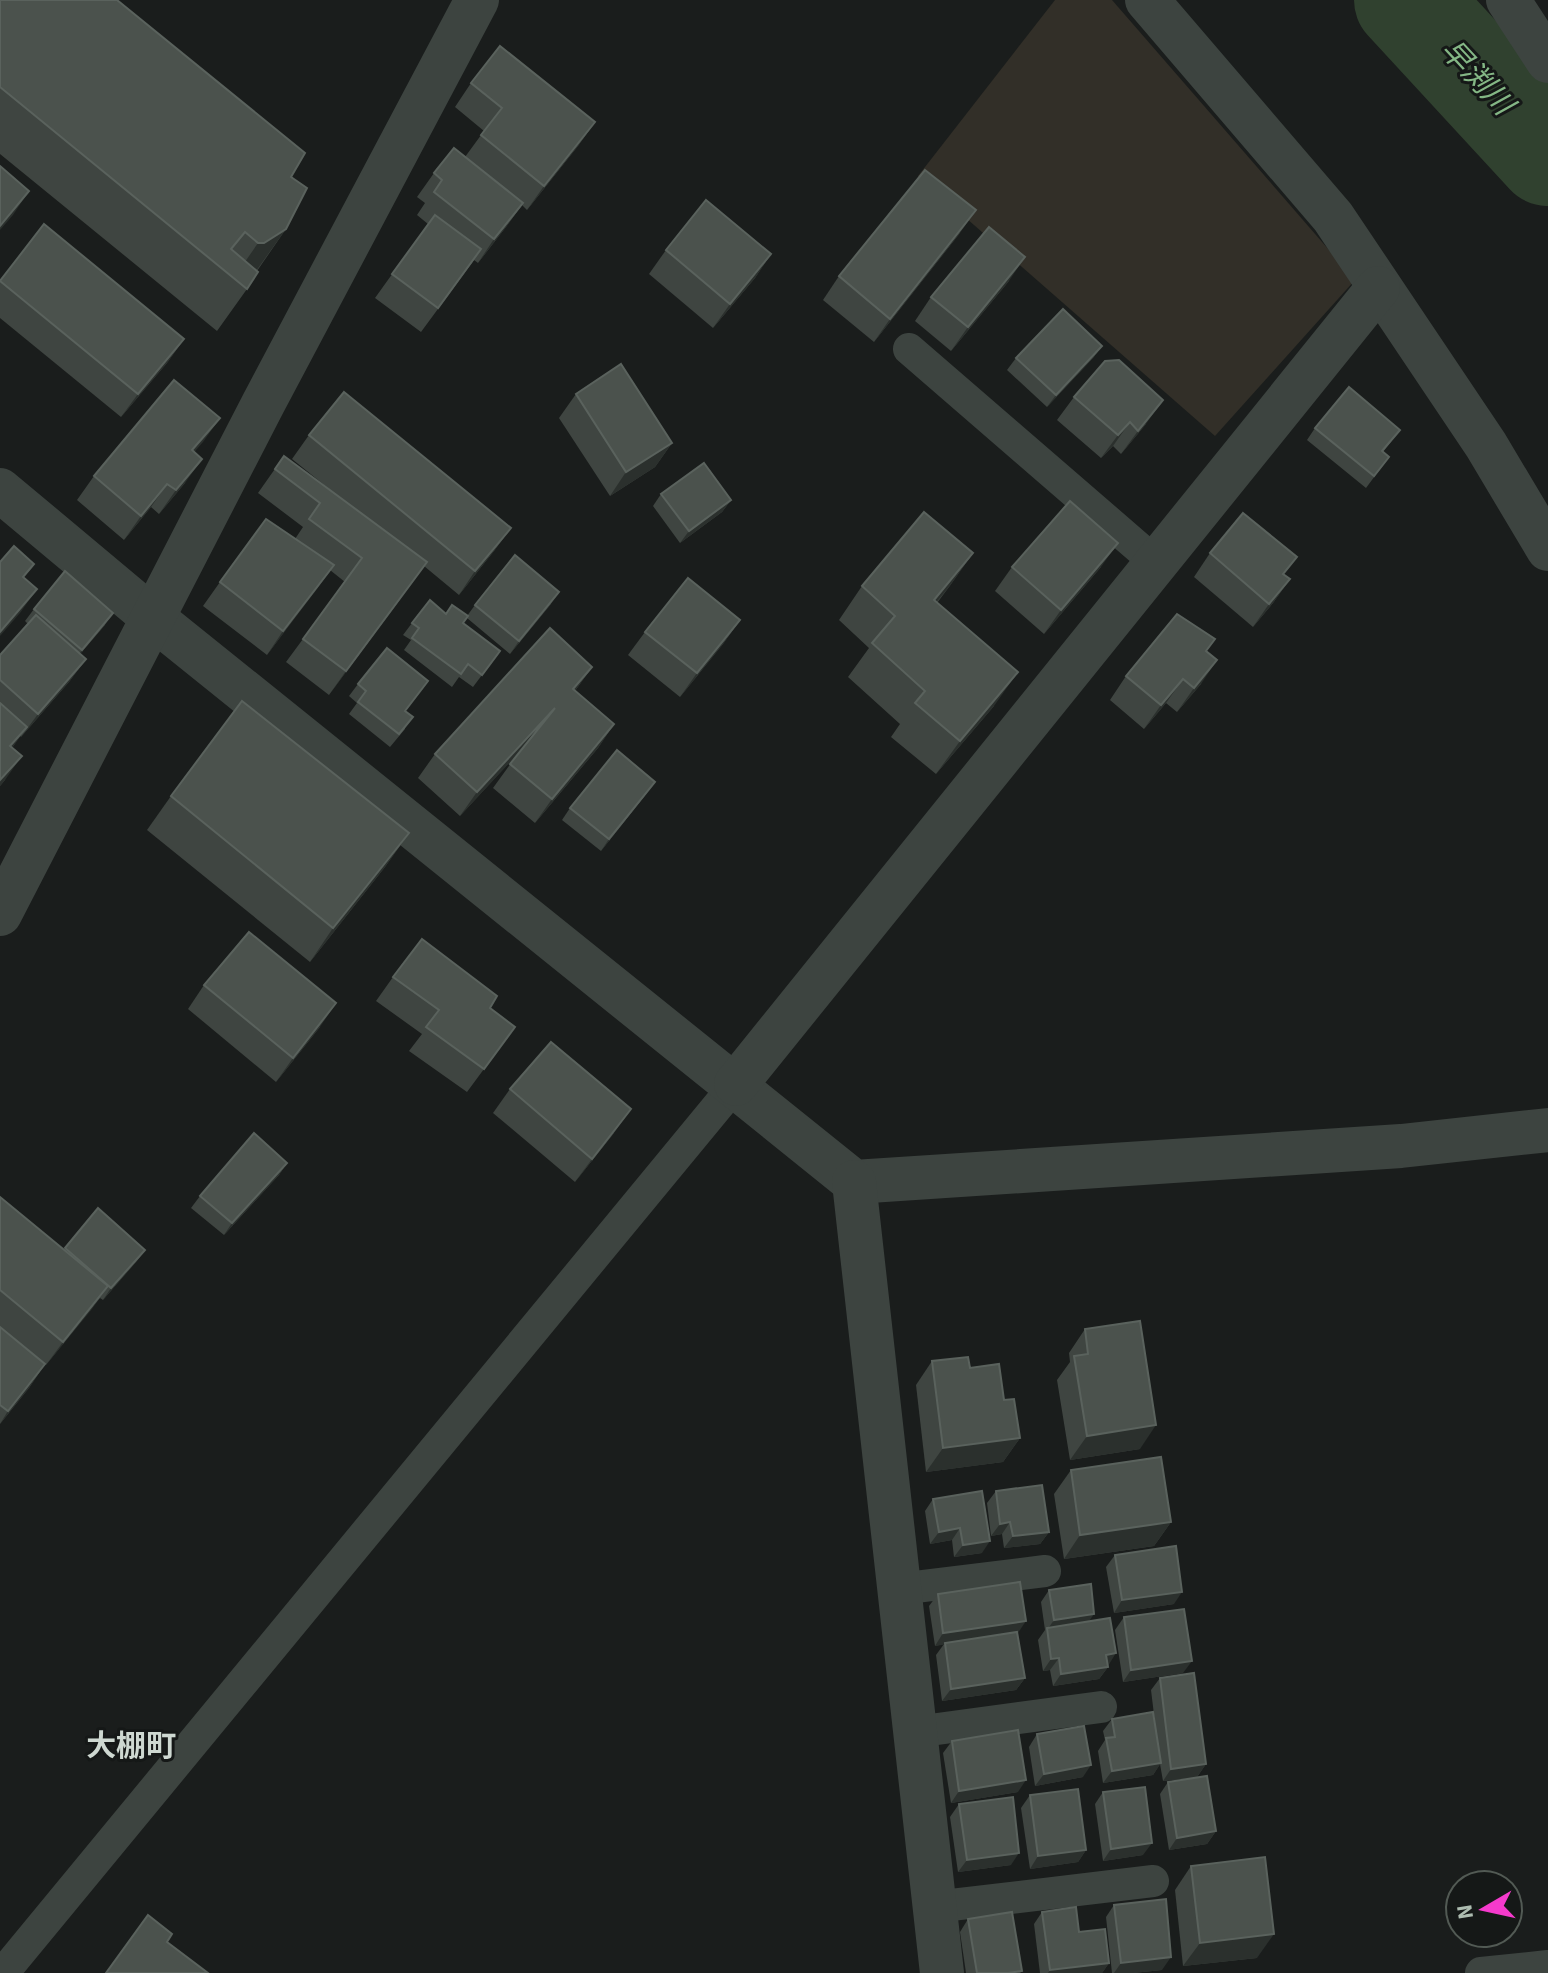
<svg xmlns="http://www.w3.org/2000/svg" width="1548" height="1973" font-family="'Source Sans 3','Noto Sans JP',sans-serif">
<rect width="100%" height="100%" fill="#1a1d1c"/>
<!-- green -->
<polygon fill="#322f28" points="1055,0 1112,0 1355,280 1215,436 918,176"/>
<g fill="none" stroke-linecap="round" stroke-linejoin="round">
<!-- river -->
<polyline stroke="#30412f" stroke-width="104" points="1406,0 1548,154"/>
<!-- lane -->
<g stroke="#3d4440" stroke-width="32">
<polyline points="909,349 1154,561"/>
<polyline points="899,1589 1045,1571"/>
<polyline points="915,1732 1101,1707"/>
<polyline points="934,1907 1153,1881"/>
<polyline points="3,1973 736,1084"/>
<polyline points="1481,1973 1548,1966"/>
</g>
<!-- street -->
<g stroke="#3d4440" stroke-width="44">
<polyline points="1147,0 1333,217 1486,445 1548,549"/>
<polyline points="1508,0 1548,61"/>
<polyline points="0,490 153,618 854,1182 1401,1146 1548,1130"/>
<polyline points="0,914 263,404 477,0"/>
<polyline points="736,1084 1378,288"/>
<polyline points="854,1182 942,1973"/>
</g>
</g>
<!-- wall -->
<g fill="#3f4541">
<polygon points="0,0 291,177 286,229 257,271 247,289 217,331 0,154"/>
<polygon points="471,83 595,122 578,146 527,210 522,205 506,227 478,263 474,260 421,332 375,298 428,224 417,215 425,203 417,197 434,173 465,157 484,131 455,107"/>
<polygon points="960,233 874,342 823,300 839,276"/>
<polygon points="666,250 771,254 755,278 713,328 649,274"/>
<polygon points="0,281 184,339 167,363 121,417 0,318"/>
<polygon points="1009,281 951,351 915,321 931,297"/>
<polygon points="1102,346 1093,358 1047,407 1007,370 1016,358"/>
<polygon points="576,394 672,443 655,467 610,496 559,418"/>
<polygon points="1074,397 1146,424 1121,454 1113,446 1101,458 1057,420"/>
<polygon points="220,418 194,452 185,483 159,514 151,507 124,540 77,500 94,476"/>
<polygon points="1315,428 1400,430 1383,452 1389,457 1366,488 1307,440"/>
<polygon points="309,435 511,528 494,551 459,595 424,566 329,695 286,662 345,582 330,570 267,655 203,606 220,582 295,539 303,527 258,493 284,456 333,492 292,459"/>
<polygon points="661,494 731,500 722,512 680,543 653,506"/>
<polygon points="973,553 949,587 937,603 994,706 936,774 891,737 900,724 848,677 869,648 839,620 862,586"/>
<polygon points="1210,553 1284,575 1290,579 1273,603 1253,627 1194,577"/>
<polygon points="1012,567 1101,567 1044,634 995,591"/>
<polygon points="551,604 510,654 467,618 463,623 500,651 473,687 459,677 452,687 404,650 411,640 403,635 412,623 446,614 467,616 475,605"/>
<polygon points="34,609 105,625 80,654 86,659 69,682 21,737 20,736 12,748 5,780 0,786 0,655 28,624 25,621"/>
<polygon points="740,620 723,644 680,697 628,655 645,632"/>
<polygon points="1207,651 1201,684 1177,712 1166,703 1144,729 1110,700 1126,676"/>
<polygon points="592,667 575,691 614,724 598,748 535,823 493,788 519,752 460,816 418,778 435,754"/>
<polygon points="358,684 419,693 405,711 405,729 390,747 349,714 357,703 349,696"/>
<polygon points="646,794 601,851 562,820 570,808"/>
<polygon points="171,796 409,833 385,867 310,962 147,830"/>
<polygon points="393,977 515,1027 467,1092 409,1051 422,1034 376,1001"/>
<polygon points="204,985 320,1027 276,1082 188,1009"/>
<polygon points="510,1089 614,1133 575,1182 493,1113"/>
<polygon points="287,1163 279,1175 224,1235 191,1208 200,1196"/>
<polygon points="0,1197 64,1250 98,1208 145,1250 136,1262 103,1300 100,1298 46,1365 45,1364 29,1388 0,1424"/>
<polygon points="1085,1329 1140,1449 1070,1460 1057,1380 1070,1362 1069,1353"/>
<polygon points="932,1361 970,1368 1004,1400 1020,1438 1003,1462 926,1472 916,1385"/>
<polygon points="1071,1470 1171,1522 1154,1546 1064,1559 1054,1494"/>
<polygon points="996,1491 1049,1532 1040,1544 1004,1548 1002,1534 991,1536 987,1503"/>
<polygon points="933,1499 982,1553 954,1557 952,1540 930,1544 925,1511"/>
<polygon points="1115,1555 1174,1604 1114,1613 1106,1567"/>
<polygon points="1049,1590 1089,1621 1107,1666 1108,1667 1099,1679 1053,1686 1050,1670 1043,1671 1038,1640 1045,1630 1041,1602"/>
<polygon points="938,1594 1017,1633 1025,1678 1016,1690 942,1701 936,1655 944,1644 935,1646 929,1606"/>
<polygon points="1124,1617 1183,1673 1123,1682 1115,1630"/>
<polygon points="1160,1678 1206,1764 1197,1777 1163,1781 1160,1764 1153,1775 1103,1783 1098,1751 1105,1740 1103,1731 1112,1719 1155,1723 1151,1690"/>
<polygon points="1037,1734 1083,1777 1035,1786 1029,1747"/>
<polygon points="952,1741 1018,1792 951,1803 943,1753"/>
<polygon points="1168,1782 1216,1831 1207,1844 1169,1850 1160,1794"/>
<polygon points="1103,1792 1143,1855 1103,1861 1095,1804"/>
<polygon points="1030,1795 1086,1850 1078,1862 1030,1869 1021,1808"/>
<polygon points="959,1804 1011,1865 958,1872 950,1817"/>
<polygon points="1191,1866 1257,1958 1183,1966 1175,1890"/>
<polygon points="1114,1905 1162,1970 1133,1973 1112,1973 1106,1917"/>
<polygon points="1042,1912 1079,1932 1109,1963 1102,1973 1040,1973 1034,1924"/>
<polygon points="968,1919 1022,1971 1020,1973 966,1973 960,1932"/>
</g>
<!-- shaded-wall -->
<g fill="#2b302d">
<polygon points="595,122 578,146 527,210 544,186"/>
<polygon points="29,191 13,215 0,230 0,226"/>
<polygon points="523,203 506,227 478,263 494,239"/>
<polygon points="976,210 960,233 874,342 890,319"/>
<polygon points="286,229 256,271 234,278 258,243"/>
<polygon points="771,254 755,278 713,328 730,304"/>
<polygon points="1025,257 1009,281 951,351 968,327"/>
<polygon points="184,339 167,363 121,417 138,394"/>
<polygon points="1102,346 1093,358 1047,407 1056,395"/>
<polygon points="1163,400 1146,424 1121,454 1138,431"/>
<polygon points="220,418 203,442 175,474 192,450"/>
<polygon points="1130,422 1113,446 1101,458 1118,435"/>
<polygon points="672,443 655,467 610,496 626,472"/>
<polygon points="202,459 185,483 159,514 176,490"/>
<polygon points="167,484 151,507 124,540 141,516"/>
<polygon points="731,500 722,512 680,543 689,531"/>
<polygon points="511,528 494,551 459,595 475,571"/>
<polygon points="1118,543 1101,567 1044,634 1061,610"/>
<polygon points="973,553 949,587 910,634 934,600"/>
<polygon points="427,562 410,586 329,695 346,671"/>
<polygon points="334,565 317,589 267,655 283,631"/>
<polygon points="1290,579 1273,603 1253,627 1269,604"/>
<polygon points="37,589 20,613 0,636 0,632"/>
<polygon points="559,592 551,604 510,654 519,641"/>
<polygon points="113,613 105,625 73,662 82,650"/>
<polygon points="740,620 723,644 680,697 697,673"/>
<polygon points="86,659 69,682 21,737 38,714"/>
<polygon points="1217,660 1201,684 1177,712 1194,688"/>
<polygon points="592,667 575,691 573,689"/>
<polygon points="1018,672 994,706 936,774 960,741"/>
<polygon points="1183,679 1166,703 1144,729 1161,705"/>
<polygon points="555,708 538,732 460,816 477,792"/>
<polygon points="614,724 598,748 535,823 552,799"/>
<polygon points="27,727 10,751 10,746"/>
<polygon points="22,756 5,780 0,786 0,780"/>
<polygon points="655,782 646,794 601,851 609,839"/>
<polygon points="409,833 385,867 310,962 333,928"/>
<polygon points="336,1003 320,1027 276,1082 293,1058"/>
<polygon points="631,1109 614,1133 575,1182 592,1159"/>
<polygon points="287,1163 279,1175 224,1235 232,1223"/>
<polygon points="145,1250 136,1262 103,1300 111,1288"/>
<polygon points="108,1286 92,1309 46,1365 63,1342"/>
<polygon points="45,1364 29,1388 0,1424 8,1411"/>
<polygon points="1156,1425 1140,1449 1070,1460 1087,1436"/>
<polygon points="1020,1438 1003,1462 926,1472 943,1448"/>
<polygon points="1010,1522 1002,1534 991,1536 1000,1524"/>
<polygon points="1171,1522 1154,1546 1064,1559 1080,1535"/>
<polygon points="960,1528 952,1540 930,1544 939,1532"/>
<polygon points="1049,1532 1040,1544 1004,1548 1013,1536"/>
<polygon points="990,1541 982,1553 954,1557 963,1545"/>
<polygon points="1182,1592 1174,1604 1114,1613 1122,1600"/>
<polygon points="1094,1614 1086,1626 1047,1630 1054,1620"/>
<polygon points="1026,1621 1018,1633 935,1646 943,1633"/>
<polygon points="1116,1653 1108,1666 1106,1655"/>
<polygon points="1059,1658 1050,1670 1043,1671 1051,1659"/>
<polygon points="1192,1661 1183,1673 1123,1682 1131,1670"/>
<polygon points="1108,1667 1099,1679 1053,1686 1061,1674"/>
<polygon points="1025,1678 1016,1690 942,1701 951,1689"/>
<polygon points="1161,1763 1153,1775 1103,1783 1112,1771"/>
<polygon points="1206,1764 1197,1777 1163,1781 1171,1769"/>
<polygon points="1091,1765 1083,1777 1035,1786 1044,1774"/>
<polygon points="1026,1780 1018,1792 951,1803 959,1791"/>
<polygon points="1216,1831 1207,1844 1169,1850 1177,1838"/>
<polygon points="1152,1843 1143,1855 1103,1861 1111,1849"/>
<polygon points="1086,1850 1078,1862 1030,1869 1038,1856"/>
<polygon points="1019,1853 1011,1865 958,1872 967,1860"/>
<polygon points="1274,1934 1257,1958 1183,1966 1200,1943"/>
<polygon points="1171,1957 1162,1970 1133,1973 1114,1973 1121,1963"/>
<polygon points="1109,1963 1102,1973 1048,1973 1050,1970"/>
</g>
<!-- building -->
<g fill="#4b524d" stroke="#5a625d" stroke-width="2">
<polygon points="0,0 117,0 305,153 291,177 307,188 286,229 264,243 258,243 245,232 231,249 258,272 247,289 0,87"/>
<polygon points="500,46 595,122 544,186 481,135 502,108 471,83"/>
<polygon points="454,148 523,203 494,239 434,192 442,180 434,173"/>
<polygon points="0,166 29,191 0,226"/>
<polygon points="925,170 976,210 890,319 839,276"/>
<polygon points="706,200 771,254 730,304 666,250"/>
<polygon points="435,215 481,249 438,308 392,274"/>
<polygon points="44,224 184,339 138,394 0,281"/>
<polygon points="989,227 1025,257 968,327 931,297"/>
<polygon points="1063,309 1102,346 1056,395 1016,358"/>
<polygon points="1119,360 1163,400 1138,431 1130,422 1118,435 1074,397 1105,361"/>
<polygon points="621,364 672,443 626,472 576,394"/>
<polygon points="174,380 220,418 192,450 202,459 176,490 167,484 141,516 94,476"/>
<polygon points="1349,387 1400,430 1382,451 1389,457 1374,476 1315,428"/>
<polygon points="344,392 511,528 475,571 309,435"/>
<polygon points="284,456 427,562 346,671 303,639 362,558 309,519 320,503 275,469"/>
<polygon points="704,463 731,500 689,531 661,494"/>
<polygon points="1070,501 1118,543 1061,610 1012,567"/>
<polygon points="924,512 973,553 934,600 1018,672 960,741 915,703 925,691 872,643 895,616 862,586"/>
<polygon points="1243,513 1297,557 1283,574 1290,579 1269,604 1210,553"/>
<polygon points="266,519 334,565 283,631 220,582"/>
<polygon points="14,546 34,564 23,577 37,589 0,632 0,562"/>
<polygon points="515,555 559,592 519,641 475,605"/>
<polygon points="65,571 113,613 82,650 34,609"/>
<polygon points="688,578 740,620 697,673 645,632"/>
<polygon points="430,600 446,614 452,605 468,616 463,623 500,651 482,675 468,664 461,674 412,638 419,628 412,623"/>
<polygon points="1177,614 1215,639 1206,651 1217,660 1194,688 1183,679 1161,705 1126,676"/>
<polygon points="36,615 86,659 38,714 0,680 0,655"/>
<polygon points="550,628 592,667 573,689 614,724 552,799 510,764 555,708 477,792 435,754"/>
<polygon points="387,648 428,681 405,711 413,717 399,734 358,702 366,691 358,684"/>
<polygon points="242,701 409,833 333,928 171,796"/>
<polygon points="0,703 27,727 10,746 22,756 0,780"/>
<polygon points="617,750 655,782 609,839 570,808"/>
<polygon points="249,932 336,1003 293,1058 204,985"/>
<polygon points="422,939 497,996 490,1008 515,1027 484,1069 426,1027 439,1010 393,977"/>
<polygon points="551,1042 631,1109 592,1159 510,1089"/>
<polygon points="254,1133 287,1163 232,1223 200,1196"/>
<polygon points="0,1197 108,1286 63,1342 0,1290"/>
<polygon points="98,1208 145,1250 111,1288 65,1248"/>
<polygon points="1140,1321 1156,1425 1087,1436 1074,1356 1088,1354 1085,1329"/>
<polygon points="0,1327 45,1364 8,1411 0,1405"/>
<polygon points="968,1357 970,1368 999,1364 1004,1400 1014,1399 1020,1438 943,1448 932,1361"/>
<polygon points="1161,1457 1171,1522 1080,1535 1071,1470"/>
<polygon points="1042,1485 1049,1532 1013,1536 1010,1522 1000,1524 996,1491"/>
<polygon points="982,1491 990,1541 963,1545 960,1528 939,1532 933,1499"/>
<polygon points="1176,1546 1182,1592 1122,1600 1115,1555"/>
<polygon points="1020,1582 1026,1621 943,1633 938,1594"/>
<polygon points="1091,1584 1094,1614 1054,1620 1049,1590"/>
<polygon points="1184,1609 1192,1661 1131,1670 1124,1617"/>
<polygon points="1110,1618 1116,1653 1106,1655 1108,1667 1061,1674 1059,1658 1051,1659 1047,1628"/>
<polygon points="1017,1632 1025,1678 951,1689 945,1643"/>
<polygon points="1194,1673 1206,1764 1171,1769 1160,1678"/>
<polygon points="1153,1712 1161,1763 1112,1771 1106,1738 1115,1737 1112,1719"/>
<polygon points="1084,1726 1091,1765 1044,1774 1037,1734"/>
<polygon points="1018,1730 1026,1780 959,1791 952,1741"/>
<polygon points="1207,1776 1216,1831 1177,1838 1168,1782"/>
<polygon points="1145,1787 1152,1843 1111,1849 1103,1792"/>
<polygon points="1078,1789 1086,1850 1038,1856 1030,1795"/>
<polygon points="1013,1797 1019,1853 967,1860 959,1804"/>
<polygon points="1265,1857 1274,1934 1200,1943 1191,1866"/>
<polygon points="1166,1899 1171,1957 1121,1963 1114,1905"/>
<polygon points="1076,1907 1079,1932 1105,1929 1109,1963 1050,1970 1042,1912"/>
<polygon points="1012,1912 1022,1971 1008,1973 977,1973 968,1919"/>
<polygon points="148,1915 172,1934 167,1942 208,1973 106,1973"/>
</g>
<g text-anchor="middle" stroke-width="6" stroke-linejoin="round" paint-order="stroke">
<!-- water labels -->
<g font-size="30" font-style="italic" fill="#84b785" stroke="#151817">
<text transform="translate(1477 77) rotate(47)" y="10">早渕川</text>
</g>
<!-- neighbourhood labels -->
<g font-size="30" font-weight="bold" fill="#ced8d1" stroke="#151817">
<text x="131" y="1756">大棚町</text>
</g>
</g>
<!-- north arrow -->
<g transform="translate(1484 1909) rotate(261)"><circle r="38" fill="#151817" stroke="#525a54" stroke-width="2"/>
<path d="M0-6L14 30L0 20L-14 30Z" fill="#f53acc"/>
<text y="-12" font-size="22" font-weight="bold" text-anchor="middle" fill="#adbcb0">N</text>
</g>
</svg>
